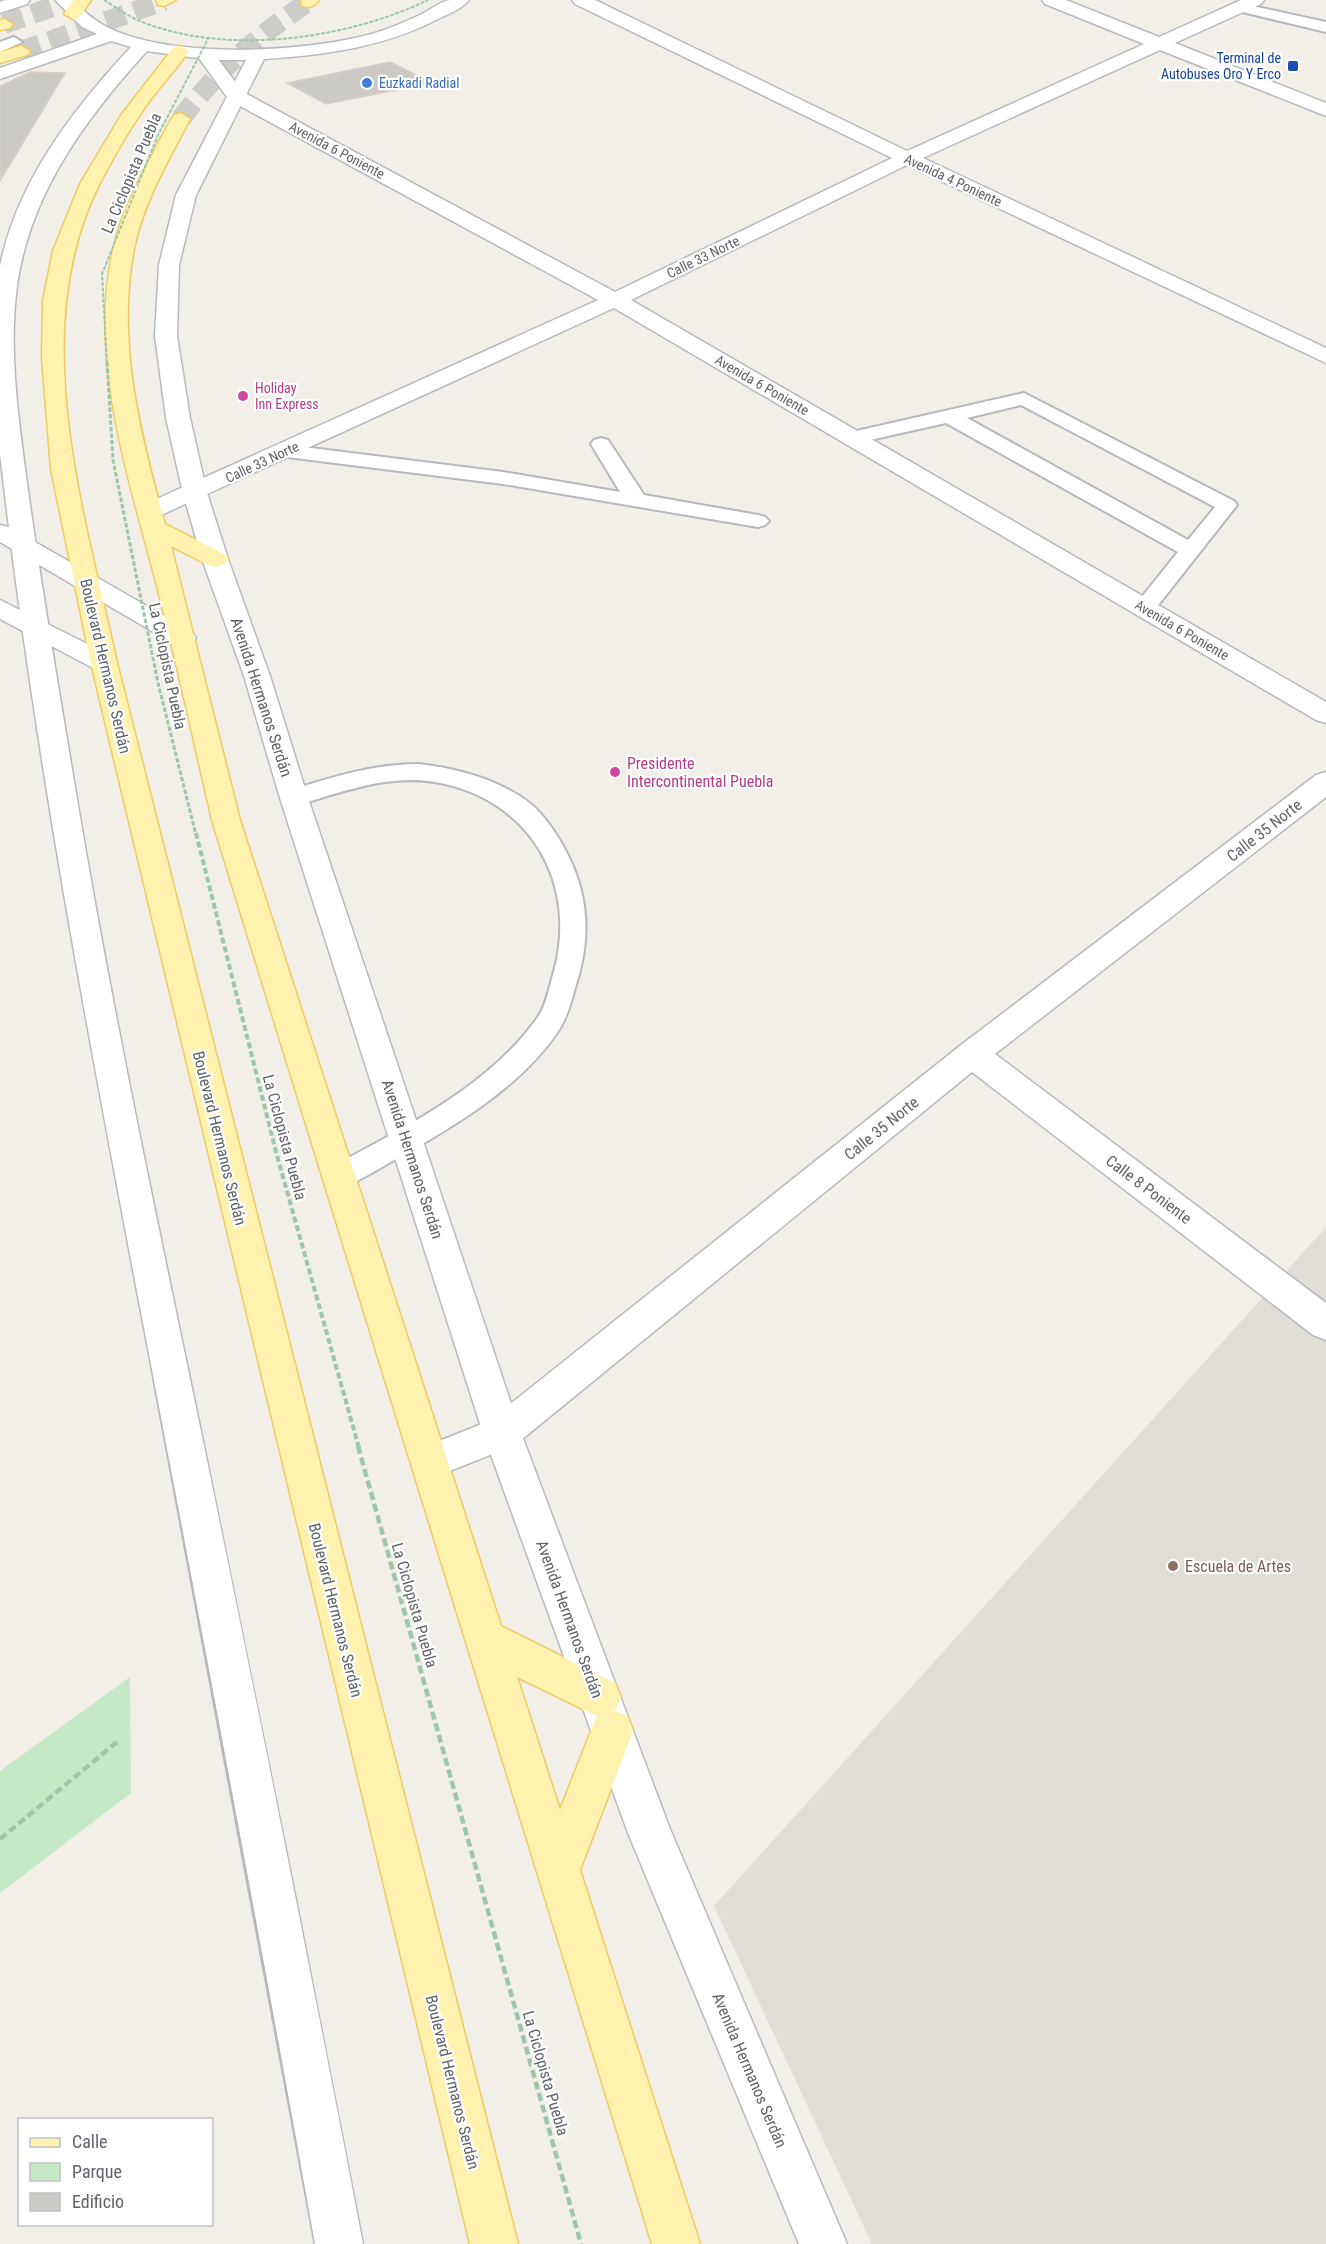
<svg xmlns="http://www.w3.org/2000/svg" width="1326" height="2244" font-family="'Roboto Condensed',sans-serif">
<rect width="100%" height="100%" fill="#f1efe8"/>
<!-- education -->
<polygon fill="#e1ded6" points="1326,1227 1326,2244 872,2244 714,1906"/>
<!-- green -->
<polygon fill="#c5e8c5" points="130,1677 131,1793 0,1893 0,1771"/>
<!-- building -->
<g fill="#cccac5" stroke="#d6d1c6" stroke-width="1.5">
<polygon points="390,62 432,83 326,104 287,83"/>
<polygon points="30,72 65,73 0,181 0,86"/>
</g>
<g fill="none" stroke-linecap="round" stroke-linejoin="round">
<!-- primary-tunnel -->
<g stroke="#ccccc8" stroke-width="20" stroke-dasharray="20 10" stroke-linecap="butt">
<polyline points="4,24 73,0"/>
<polyline points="21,51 164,1"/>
<path d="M181,119C216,71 259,35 308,2"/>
</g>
<defs>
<g id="service">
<polygon points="1239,3 1326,22 1326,32 1234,10 1232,7 1234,4"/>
<polygon points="14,37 22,42 0,52 0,42"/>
<path d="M1024,393L1234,501L1237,505L1152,613H1136L1133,608L1178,552L946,423L852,444L845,442L842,438L845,434L852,432ZM1021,405L1215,507L1188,540L967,418Z"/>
<polygon points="601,438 608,440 644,495 758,515 765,517 769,521 765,525 758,527 503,484 287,457 280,455 277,451 280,447 287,445 503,472 620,492 591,444 594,440"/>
<path d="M418,764C457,768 501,780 532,805C544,816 554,830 562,844C589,891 592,937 575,988C571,1003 567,1017 559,1030C521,1087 455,1126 396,1159C378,1169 360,1181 340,1188L330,1184L325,1176L330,1168C402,1129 489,1087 538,1017C546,1006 549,988 553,975C580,884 530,798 435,782C386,774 341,793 294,806L285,804L282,798L285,792C329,778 372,764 418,764Z"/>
</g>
<g id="minor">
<polygon points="572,0 595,0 907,151 1144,44 1045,4 1042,0 1066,0 1159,37 1241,0 1264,0 1261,4 1175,43 1326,103 1326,116 1160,50 923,158 1326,348 1326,363 907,165 631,300 1326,702 1326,723 1316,720 614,308 159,516 150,518 141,516 138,511 141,506 598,300 229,100 196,54 199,50 211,50 243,92 615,292 892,158 575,4"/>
<polygon points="1326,772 1326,797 995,1054 1326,1303 1326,1340 1313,1335 972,1072 515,1445 430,1479 417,1474 411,1462 417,1450 489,1421 961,1045 1316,775"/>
</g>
<g id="tertiary">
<polygon points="0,525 9,527 192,632 196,638 192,644 183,646 174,644 0,542"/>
<polygon points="0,600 113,657 117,663 113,669 104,671 95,669 0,619"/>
</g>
<g id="secondary">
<polygon points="5,0 30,0 27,4 0,13 0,2"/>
<path d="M55,0H74C80,6 86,14 94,19C152,62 308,53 375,33C391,28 407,21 422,14C430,10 441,1 450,0C456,0 463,0 469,0C463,8 451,13 442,17C386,47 326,55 264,59L196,195L179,265L177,336L190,418L207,493L228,559L270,676L308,798L521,1433L670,1829L847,2244H799L628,1833L483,1433L280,798L244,676L202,559L183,493L166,418L155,336L159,265L176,195L246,60H211L147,51C86,118 30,193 17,286C8,352 19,423 28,490C42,591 59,692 76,793C112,1010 158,1225 203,1441C258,1708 312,1976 363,2244H315C262,1945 205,1647 148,1349C93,1060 37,771 3,478L0,454V266C17,181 74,108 131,47L111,41L0,79V68L97,34L82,27Z"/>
</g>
<g id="primary">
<polygon points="73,0 91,0 79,18 73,19 64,14"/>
<polygon points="156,0 176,0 164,6 158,5"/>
<path d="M301,0H319C314,7 310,8 302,6Z"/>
<polygon points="4,19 13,24 10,28 0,30 0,20"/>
<polygon points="21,46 30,51 27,55 0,63 0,52"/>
<path d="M180,46L189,51C173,73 154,93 139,116C125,137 112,160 100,183C25,330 84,511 117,663L518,2244H470L91,663L51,469L42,358L43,301L53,251L80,184L122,114L174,47Z"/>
<path d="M181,113L190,119C169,159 145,200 135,244C115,337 140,434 165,524L224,554L228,559L224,564L215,567L206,564L171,546L240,820L501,1626L615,1683L621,1697L615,1711L627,1716L633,1731L580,1870L700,2244H652L212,820C194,742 177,663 157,586C129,477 86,355 115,242C122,213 136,185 150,159C158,144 165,129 174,115ZM517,1677L597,1716L560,1810Z"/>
</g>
</defs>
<!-- service casing -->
<use href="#service" stroke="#b5b8bc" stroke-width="4"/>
<!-- minor casing -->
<use href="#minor" stroke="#b5b8bc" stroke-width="3"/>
<!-- tertiary casing -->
<use href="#tertiary" stroke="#b5b8bc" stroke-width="3"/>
<!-- secondary casing -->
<use href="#secondary" stroke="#b6babf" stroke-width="3"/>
<!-- primary casing -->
<use href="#primary" stroke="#f2c960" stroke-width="3"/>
<!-- path -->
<polyline stroke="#9cc7a9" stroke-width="4.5" stroke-dasharray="8 4" stroke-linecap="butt" points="0,1839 117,1742"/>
<!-- service -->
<use href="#service" fill="#fff" fill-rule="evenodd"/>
<!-- minor -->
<use href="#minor" fill="#fff" fill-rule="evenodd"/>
<!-- tertiary -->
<use href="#tertiary" fill="#fff" fill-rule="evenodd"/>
<!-- secondary -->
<use href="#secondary" fill="#fff" fill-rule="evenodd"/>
<!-- primary -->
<use href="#primary" fill="#fff2af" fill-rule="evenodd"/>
<!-- path-bridge-far3 -->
<g stroke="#9cc7a9" stroke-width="2" stroke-dasharray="4 1.5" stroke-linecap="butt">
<path d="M104,0C114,6 125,14 135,19C222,57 345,40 428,0"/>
<polyline points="107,363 102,274 158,135 209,37"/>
</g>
<!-- path-bridge-far2 -->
<polyline stroke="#9cc7a9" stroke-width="3" stroke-dasharray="4.5 2" stroke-linecap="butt" points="107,362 113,460 158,683 196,835"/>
<!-- path-bridge-far1 -->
<polyline stroke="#9cc7a9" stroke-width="4" stroke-dasharray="6 3" stroke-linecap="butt" points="196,833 276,1152 359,1448"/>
<!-- path-bridge -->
<polyline stroke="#9cc7a9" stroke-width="4.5" stroke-dasharray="8 4" stroke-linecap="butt" points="358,1446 581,2244"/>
</g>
<!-- markers -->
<rect fill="#1a4fb4" stroke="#fff" stroke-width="2" x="1287" y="60" width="12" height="12" rx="3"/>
<circle fill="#3f7fe0" stroke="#fff" stroke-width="2" cx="367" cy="83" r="6"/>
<g fill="#d1479c" stroke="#fff" stroke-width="2">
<circle cx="243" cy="396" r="6"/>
<circle cx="615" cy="772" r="6"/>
</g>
<circle fill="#8d6e63" stroke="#fff" stroke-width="2" cx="1173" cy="1566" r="6"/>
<g text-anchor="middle" stroke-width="4.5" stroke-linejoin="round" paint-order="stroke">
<!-- far-transit labels -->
<g font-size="14" fill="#164399" stroke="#fff" text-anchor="end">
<text x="1281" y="63">Terminal de<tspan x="1281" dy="16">Autobuses Oro Y Erco</tspan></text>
</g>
<!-- far-shop labels -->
<g font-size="14" fill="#366cbe" stroke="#fff" text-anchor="start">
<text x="379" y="88">Euzkadi Radial</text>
</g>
<!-- far-street labels -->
<g font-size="14" fill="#5f6368" stroke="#fff">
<text transform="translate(337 150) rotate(28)" y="5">Avenida 6 Poniente</text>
<text transform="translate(953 180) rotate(25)" y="5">Avenida 4 Poniente</text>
<text transform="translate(703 257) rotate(-26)" y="5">Calle 33 Norte</text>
<text transform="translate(762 385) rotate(30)" y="5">Avenida 6 Poniente</text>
<text transform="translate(262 462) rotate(-25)" y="5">Calle 33 Norte</text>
<text transform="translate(1182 630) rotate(30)" y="5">Avenida 6 Poniente</text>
</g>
<!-- far-hotel labels -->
<g font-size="14" fill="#b23c85" stroke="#fff" text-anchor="start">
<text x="255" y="393">Holiday<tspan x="255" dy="16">Inn Express</tspan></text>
</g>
<!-- street labels -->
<g font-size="16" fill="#5f6368" stroke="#fff">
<text transform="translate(131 173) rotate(-67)" y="6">La Ciclopista Puebla</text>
<text transform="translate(106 666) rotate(77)" y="6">Boulevard Hermanos Serdán</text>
<text transform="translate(168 666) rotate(78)" y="6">La Ciclopista Puebla</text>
<text transform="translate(262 697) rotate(72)" y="6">Avenida Hermanos Serdán</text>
<text transform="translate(1264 830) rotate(-38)" y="6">Calle 35 Norte</text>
<text transform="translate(881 1128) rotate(-39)" y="6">Calle 35 Norte</text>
<text transform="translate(285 1137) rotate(75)" y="6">La Ciclopista Puebla</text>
<text transform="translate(220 1138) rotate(76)" y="6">Boulevard Hermanos Serdán</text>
<text transform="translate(413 1159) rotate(72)" y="6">Avenida Hermanos Serdán</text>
<text transform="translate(1149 1189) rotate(37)" y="6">Calle 8 Poniente</text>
<text transform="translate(415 1605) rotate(74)" y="6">La Ciclopista Puebla</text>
<text transform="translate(336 1610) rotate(76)" y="6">Boulevard Hermanos Serdán</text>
<text transform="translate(570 1619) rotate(70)" y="6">Avenida Hermanos Serdán</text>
<text transform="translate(750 2070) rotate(67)" y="6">Avenida Hermanos Serdán</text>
<text transform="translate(546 2073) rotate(74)" y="6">La Ciclopista Puebla</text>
<text transform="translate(453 2082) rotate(76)" y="6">Boulevard Hermanos Serdán</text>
</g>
<!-- hotel labels -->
<g font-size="16" fill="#b23c85" stroke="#fff" text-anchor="start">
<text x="627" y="769">Presidente<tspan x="627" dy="18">Intercontinental Puebla</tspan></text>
</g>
<!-- education labels -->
<g font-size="16" fill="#785e54" stroke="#fff" text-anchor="start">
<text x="1185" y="1572">Escuela de Artes</text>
</g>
</g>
<!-- legend -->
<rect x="18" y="2118" width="195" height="108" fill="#ffffff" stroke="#bfc1c3" stroke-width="1.5"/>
<rect x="30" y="2138" width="30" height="9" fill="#fff2af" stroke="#bfc1c3" stroke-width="1.5"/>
<text x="72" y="2148" font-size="18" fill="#5f6368">Calle</text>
<rect x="30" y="2163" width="30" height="18" fill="#c5e8c5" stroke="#bfc1c3" stroke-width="1.5"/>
<text x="72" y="2178" font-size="18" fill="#5f6368">Parque</text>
<rect x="30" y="2193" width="30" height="18" fill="#cccac5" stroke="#bfc1c3" stroke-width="1.5"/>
<text x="72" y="2208" font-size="18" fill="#5f6368">Edificio</text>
</svg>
